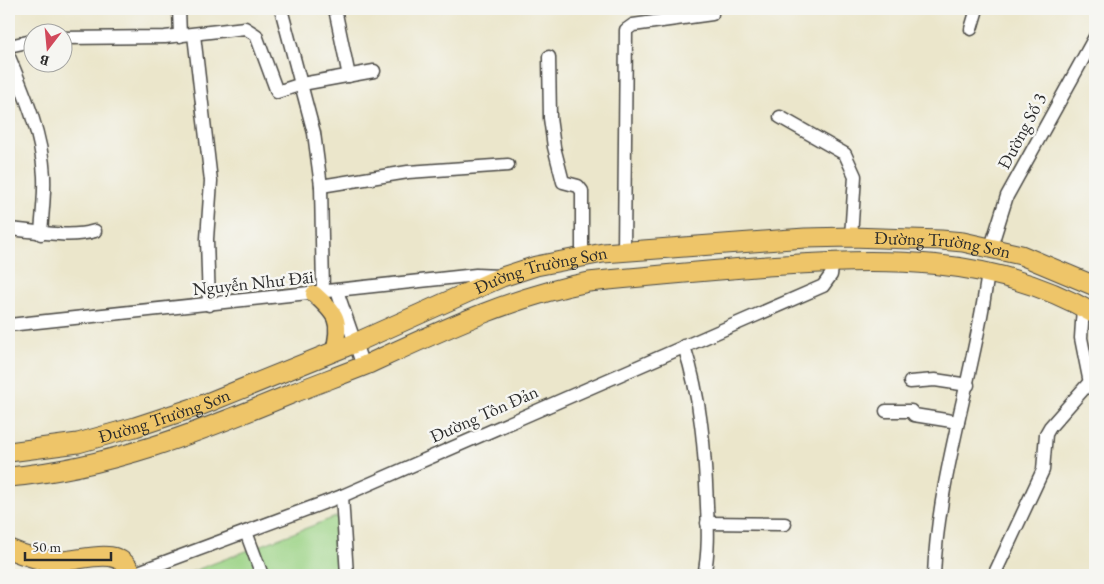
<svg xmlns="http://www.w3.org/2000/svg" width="1104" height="584" font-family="'EB Garamond',serif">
<rect width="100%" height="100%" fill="#f6f6f2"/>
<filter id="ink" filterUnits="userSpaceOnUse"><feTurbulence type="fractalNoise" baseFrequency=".02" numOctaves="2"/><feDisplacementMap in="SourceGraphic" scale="10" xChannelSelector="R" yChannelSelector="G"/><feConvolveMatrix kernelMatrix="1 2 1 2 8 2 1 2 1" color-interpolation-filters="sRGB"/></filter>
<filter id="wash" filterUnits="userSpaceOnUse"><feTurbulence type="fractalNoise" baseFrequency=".0096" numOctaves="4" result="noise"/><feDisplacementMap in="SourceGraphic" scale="20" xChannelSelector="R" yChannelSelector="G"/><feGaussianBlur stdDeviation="1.12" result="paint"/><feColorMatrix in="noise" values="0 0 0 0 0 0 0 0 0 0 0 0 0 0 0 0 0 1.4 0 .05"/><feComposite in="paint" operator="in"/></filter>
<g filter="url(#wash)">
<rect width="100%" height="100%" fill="#ebe6cb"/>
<!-- pitch -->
<polygon fill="#9bd385" stroke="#637f58" points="338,516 342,575 183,575"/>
</g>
<g filter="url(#ink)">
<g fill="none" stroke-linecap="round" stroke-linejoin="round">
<defs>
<g id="minor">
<polyline points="179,9 180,36"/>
<polyline points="281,9 314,133 321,186 323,292"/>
<polyline points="335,9 349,76"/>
<polyline points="971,29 977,9"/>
<polyline points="194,35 211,181 207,239 209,305"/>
<polyline points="62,38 165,37 245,28 256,35 277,92 302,84 374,71"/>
<polyline points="9,46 32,41"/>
<path d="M9,57C25,95 42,135 44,176C45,195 42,215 41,234"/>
<polyline points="549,57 550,118 554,147 563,182 578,186 582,191 582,256"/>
<polyline points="780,117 845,154 855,176 851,237"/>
<polyline points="321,186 408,172 508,165"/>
<path d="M9,229C39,231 66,239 95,231"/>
<polyline points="991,247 1007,196 1095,37"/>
<polyline points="624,251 626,30 633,25 712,14 712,9"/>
<polyline points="337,291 363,366"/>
<polyline points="1083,307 1081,338 1090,383"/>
<polyline points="9,325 476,275 499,276"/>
<path d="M684,346C701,398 705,451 707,506C708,528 709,553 704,575"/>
<polyline points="910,382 935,380 968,385"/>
<polyline points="886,411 911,411 914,415 958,422"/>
<polyline points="342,496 347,575"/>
<polyline points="707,523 785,524"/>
<polyline points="246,532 262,575"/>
<polyline points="130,575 342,496 823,286 831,275 833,261"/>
<path d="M934,575C938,474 975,373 988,272"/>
<polyline points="994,575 1043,470 1046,434 1050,427 1095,376"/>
</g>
<path id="major" d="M314,294C336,314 342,320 334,351"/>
<g id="highway">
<path id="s1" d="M9,452L78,443L135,427L202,405L355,343L502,277L536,266L603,253L805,238L851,237L941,240L963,242L1021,255L1095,286"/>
<path d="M9,477C108,468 200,432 291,394C316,384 341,375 366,365C438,332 510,297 589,282C648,276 707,271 767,266C882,258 992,254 1095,314"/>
<path d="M9,549C23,555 38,560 54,561C81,563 118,542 132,574"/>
</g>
</defs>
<!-- minor casing -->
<use href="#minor" stroke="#484743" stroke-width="15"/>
<!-- major casing -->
<use href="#major" stroke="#484743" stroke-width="19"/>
<!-- highway casing -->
<use href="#highway" stroke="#484743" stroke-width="21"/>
<!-- minor -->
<use href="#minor" stroke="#fff" stroke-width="12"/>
<!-- major -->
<use href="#major" stroke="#eec569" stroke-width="16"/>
<!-- highway -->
<use href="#highway" stroke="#eec569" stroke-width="19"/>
</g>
</g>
<g text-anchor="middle" stroke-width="5" stroke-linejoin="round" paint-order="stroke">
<!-- street labels -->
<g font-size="18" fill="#2b2b2b" stroke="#f6f6f2">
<text transform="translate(1022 131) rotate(-62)" y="6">Đường Số 3</text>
<text dy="6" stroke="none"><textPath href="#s1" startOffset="970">Đường Trường Sơn</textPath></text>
<text dy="6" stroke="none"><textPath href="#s1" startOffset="565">Đường Trường Sơn</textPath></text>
<text transform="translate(253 283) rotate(-6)" y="6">Nguyễn Như Đãi</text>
<text transform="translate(484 414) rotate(-24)" y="6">Đường Tôn Đản</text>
<text dy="6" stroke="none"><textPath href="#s1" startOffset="160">Đường Trường Sơn</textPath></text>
</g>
</g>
<!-- margin -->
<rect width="1104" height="584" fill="none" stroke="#f6f6f2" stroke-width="30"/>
<!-- north arrow -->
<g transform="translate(48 48) rotate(196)"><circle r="24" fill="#f6f6f2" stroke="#a5a5a2"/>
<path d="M0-4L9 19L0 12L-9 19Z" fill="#d1495b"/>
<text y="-8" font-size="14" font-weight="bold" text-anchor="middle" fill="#2b2b2b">B</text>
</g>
<!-- scale -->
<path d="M25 552v8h86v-8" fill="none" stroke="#2b2b2b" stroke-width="2.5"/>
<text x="32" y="552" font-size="15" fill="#2b2b2b" stroke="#f6f6f2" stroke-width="4" paint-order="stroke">50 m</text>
</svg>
